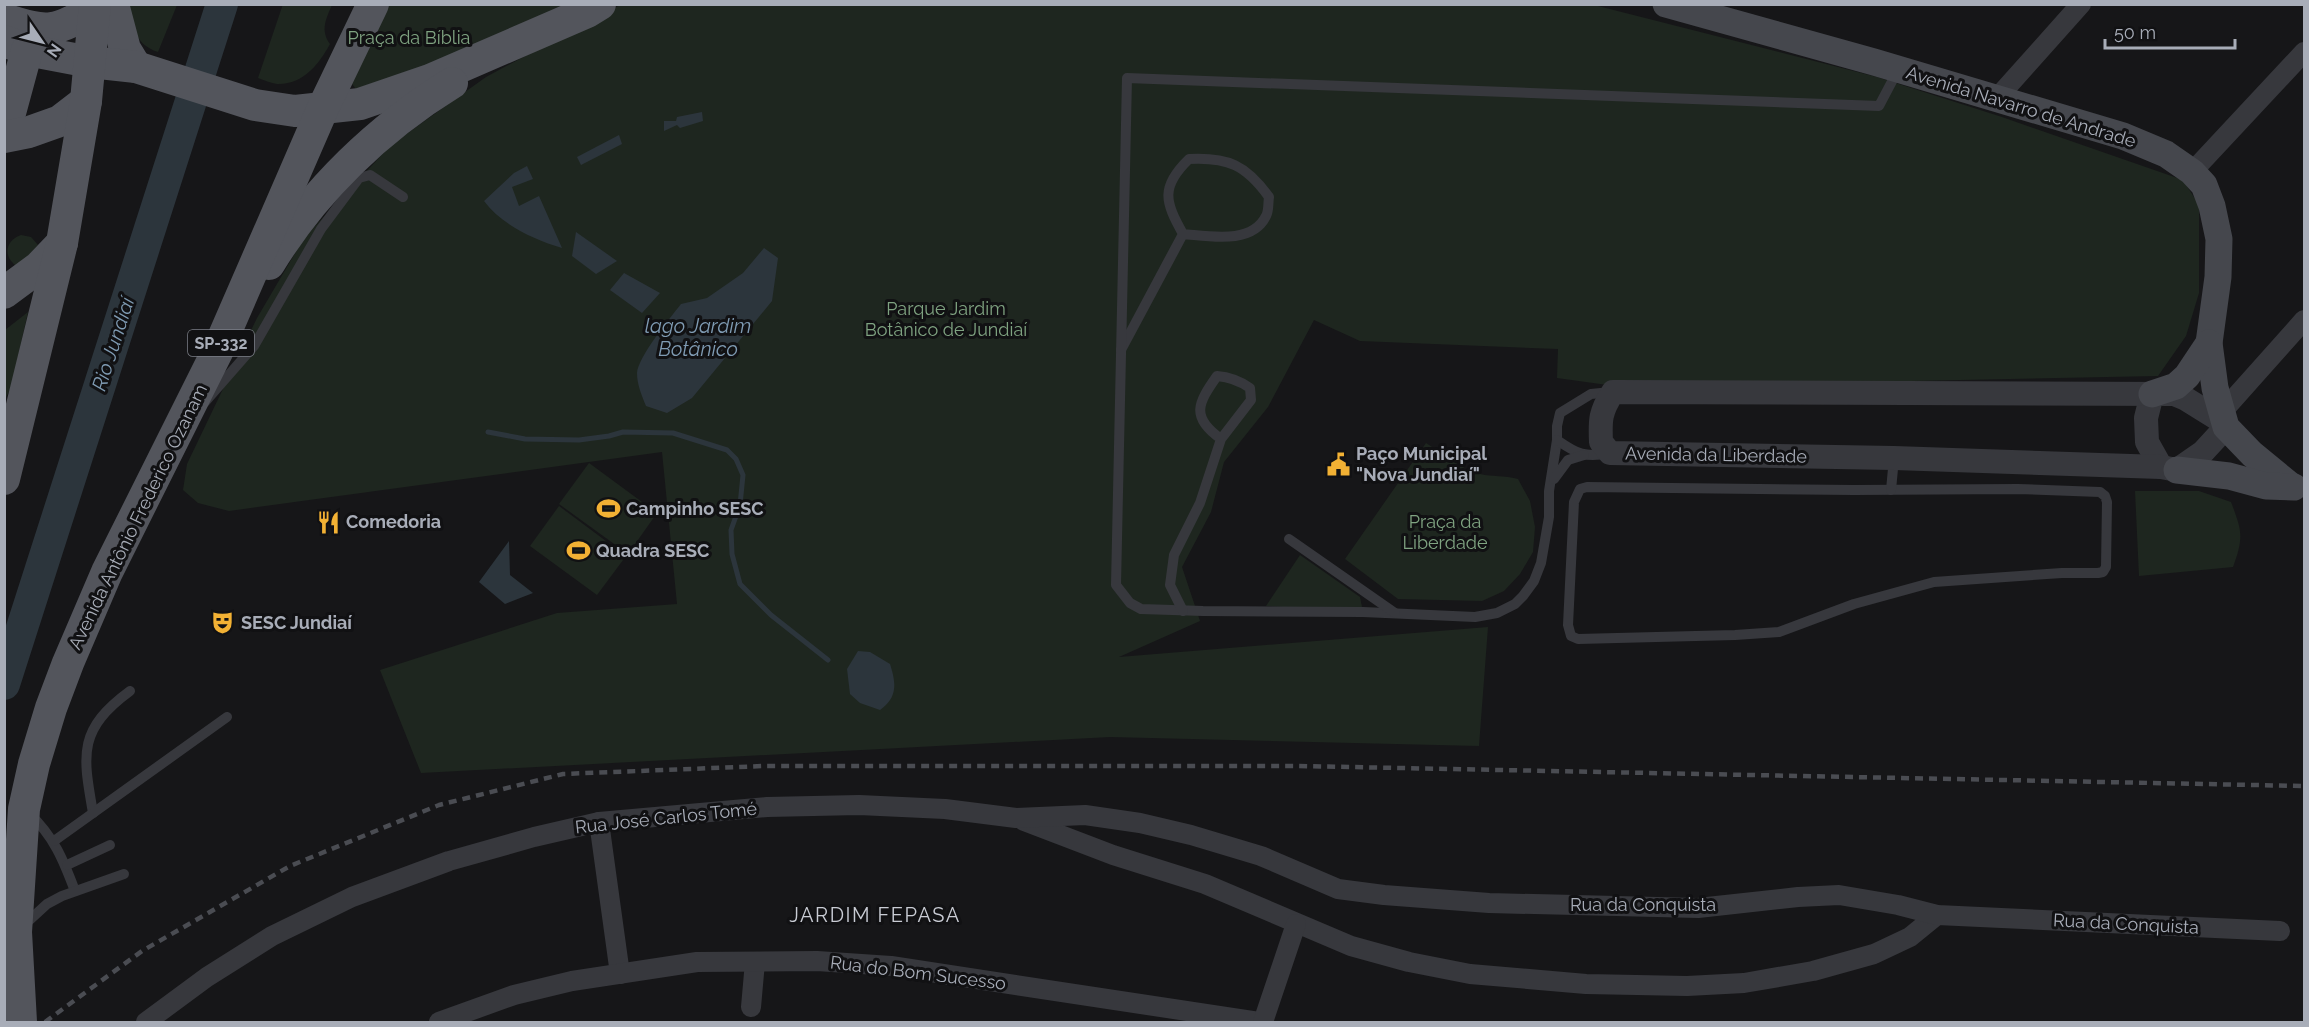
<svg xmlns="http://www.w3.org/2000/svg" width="2309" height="1027" font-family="Raleway,sans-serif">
<rect width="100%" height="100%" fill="#161618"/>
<!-- green -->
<g fill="#1e261f">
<path d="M283,4L332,5C326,19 320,30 330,44C319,64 303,85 277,84C271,83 264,80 258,78Z"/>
<path d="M127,5H177L158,52C134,44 134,27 127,5Z"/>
<polygon points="387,5 575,5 477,48 356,89 352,84"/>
<polygon points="620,5 1594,5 1877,77 2002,117 2183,180 2199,205 2199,293 2186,336 2158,376 1622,387 1557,378 1558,349 1360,341 1314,320 1268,407 1224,462 1211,512 1182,567 1200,621 1119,657 1488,627 1479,746 1110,737 421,773 380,670 557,613 677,604 662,452 229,511 198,503 183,490 187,464 257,318 304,238 391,145 486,77"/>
<path d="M21,235L31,237L38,245L18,267C3,258 4,241 21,235Z"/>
<polygon points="28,312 11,388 5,399 5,330"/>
<path d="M1426,443C1442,453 1460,469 1480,474C1493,477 1503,475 1518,479L1530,501L1535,527L1533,552L1520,574L1504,591L1482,601L1398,599L1345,559Z"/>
<polygon points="589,463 657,513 628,554 559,504"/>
<path d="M2135,491H2199L2231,502C2242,531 2244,537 2233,567L2139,576Z"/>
<polygon points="559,506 626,556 597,595 530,546"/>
<polygon points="1300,555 1360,597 1363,612 1266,606"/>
</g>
<!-- water -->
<g fill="#2c353c">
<polygon points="702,112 703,121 680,128 677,125 664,131 664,121 676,121 677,117"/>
<polygon points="619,135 622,144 581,165 577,157"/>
<path d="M527,166L533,179L512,187L519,206L539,196L562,248C533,239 502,225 484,201L514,173Z"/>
<polygon points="576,232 617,261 596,274 572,256"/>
<path d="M764,248L778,258L772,301L692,398L667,413L646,406C642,396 637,385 637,373C638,357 670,318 681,304L707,298L743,273Z"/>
<polygon points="624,273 660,293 642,313 610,290"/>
<polygon points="509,541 510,575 533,593 505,604 479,582"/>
<path d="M858,651L870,652L890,664C896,683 898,697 880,710L860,703L850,694L847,669Z"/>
</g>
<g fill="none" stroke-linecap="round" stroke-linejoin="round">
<!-- stream -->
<polyline stroke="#2c353c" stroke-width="5" points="488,432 525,439 579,440 609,436 623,432 673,433 727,450 736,459 743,475 740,505 731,530 732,554 740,584 771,615 828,660"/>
<!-- river -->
<polyline stroke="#2c353c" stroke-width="32" points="4,684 222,4"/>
<!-- service -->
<g stroke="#37383d" stroke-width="10">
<path d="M1121,350L1183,234C1165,202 1160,187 1189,159C1228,157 1246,165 1269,197C1268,203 1269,211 1266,216C1252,245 1209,236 1183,234"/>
<polyline points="1611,392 1591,394 1560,413 1557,426 1557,440 1549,491 1549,517 1541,563 1534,581 1523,596 1515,604 1497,613 1475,617 1363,612 1203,611 1141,609 1130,603 1116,585 1127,78 1879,106 1898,70"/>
<polyline points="205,402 254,346 321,229 359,178 370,175 403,197"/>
<path d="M1557,440C1577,454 1585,458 1610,453"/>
<polyline points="1554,479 1568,460 1584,455"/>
<polygon points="1587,487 1854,490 2018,489 2100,492 2105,496 2107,502 2106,567 2103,572 2098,573 2062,573 1934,582 1854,604 1779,632 1735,635 1578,639 1571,636 1568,625 1574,502 1580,489"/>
<polyline points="1891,490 1894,458"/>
<polyline points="1289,539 1395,613"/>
<path d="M1183,611L1170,585L1174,555L1200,503L1221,439L1251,400L1250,388C1240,381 1230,377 1217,376C1198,403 1190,417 1221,439"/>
<path d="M29,813C54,837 63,859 75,891"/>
<path d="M93,813C83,755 77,730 130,691"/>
<polyline points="54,841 227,717"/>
<polyline points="67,865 110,845"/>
<polyline points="23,926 47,904 62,896 124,874"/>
</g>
<!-- minor -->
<g stroke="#37383d" stroke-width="20">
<polyline points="1998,97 2081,4"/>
<polyline points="2192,172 2304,52"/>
<polyline points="2222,412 2304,320"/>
<polyline points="1024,821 1113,855 1205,884 1351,946 1409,962 1470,974 1586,984 1687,986 1744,983 1813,971 1874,954 1910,937 1937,915"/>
<polyline points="599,822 620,974"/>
<polyline points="751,1007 755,962"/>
<polyline points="146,1022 207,977 272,936 352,897 449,861 534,837 599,822 767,807 859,805 945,809 1016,818 1085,815 1140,823 1191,835 1261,856 1338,889 1384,895 1489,903 1698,908 1798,897 1839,895 1898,905 1937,915 2280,931"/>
<polyline points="439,1022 514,995 572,981 697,962 817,961 891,966 1259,1022"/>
<polyline points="1263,1022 1296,924"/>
</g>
<!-- tertiary -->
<g stroke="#37383d" stroke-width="24">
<polyline points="2152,394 2146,418 2147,442 2161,467"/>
<path d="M2223,422L2186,399L2174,394L1613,392C1600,412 1600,420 1601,442L1610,453L1894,458L2161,467L2177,470L2203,452L2226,427"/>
</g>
<!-- secondary -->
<g stroke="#45474d" stroke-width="27">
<polyline points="1666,4 1874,62 2123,136 2166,154 2192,172 2204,185 2212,206 2219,239 2218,277 2209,343 2215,388 2226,427 2252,454 2291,486"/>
<polyline points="2152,394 2176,386 2187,376 2209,343"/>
<polyline points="2177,470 2229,476 2266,486 2294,487"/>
</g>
<!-- primary -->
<g stroke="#53555c" stroke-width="32">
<polyline points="113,4 125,49 136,67"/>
<path d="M4,19C48,33 55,33 94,8"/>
<polyline points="4,41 27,50 90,62 136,67 255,105 295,111 360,104 430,80 587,12 600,4"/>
<polyline points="4,135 27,50"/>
<polyline points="4,137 29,132 60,121 86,101"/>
<path d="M269,264C314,190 379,128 452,83"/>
<polyline points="4,293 39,267 62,243"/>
<polyline points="4,479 62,243 86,101 95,4"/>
<polyline points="21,1022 16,932 24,809 34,764 51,708 68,663 107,572 217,352 323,108 373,4"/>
</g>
<!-- rail -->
<polyline stroke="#4a4c52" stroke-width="4.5" stroke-dasharray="8 6" stroke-linecap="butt" points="45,1022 142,951 290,866 439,805 563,774 764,766 1299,766 2304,786"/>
</g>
<!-- icons -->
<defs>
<symbol id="civic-bare" viewBox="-9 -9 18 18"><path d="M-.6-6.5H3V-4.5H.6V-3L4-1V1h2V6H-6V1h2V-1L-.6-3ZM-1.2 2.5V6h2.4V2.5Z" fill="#f2b134" stroke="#111113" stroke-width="2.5" paint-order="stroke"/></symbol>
<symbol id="stadium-bare" viewBox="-9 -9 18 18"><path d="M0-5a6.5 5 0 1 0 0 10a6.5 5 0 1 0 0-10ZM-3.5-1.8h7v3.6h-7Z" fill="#f2b134" stroke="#111113" stroke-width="2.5" paint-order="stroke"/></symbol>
<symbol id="restaurant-bare" viewBox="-9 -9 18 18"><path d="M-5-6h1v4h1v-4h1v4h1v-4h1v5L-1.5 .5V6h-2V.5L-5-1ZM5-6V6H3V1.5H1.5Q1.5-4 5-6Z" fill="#f2b134" stroke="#111113" stroke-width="2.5" paint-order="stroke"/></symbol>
<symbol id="theatre-bare" viewBox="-9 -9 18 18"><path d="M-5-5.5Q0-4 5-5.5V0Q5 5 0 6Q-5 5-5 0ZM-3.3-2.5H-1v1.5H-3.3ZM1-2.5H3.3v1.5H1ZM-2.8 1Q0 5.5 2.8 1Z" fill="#f2b134" stroke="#111113" stroke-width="2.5" paint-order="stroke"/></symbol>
</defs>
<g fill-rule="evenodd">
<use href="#civic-bare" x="1322" y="448" width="33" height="33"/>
<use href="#stadium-bare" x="592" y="492" width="33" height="33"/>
<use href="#restaurant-bare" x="312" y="506" width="33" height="33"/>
<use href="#stadium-bare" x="562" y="534" width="33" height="33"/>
<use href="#theatre-bare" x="206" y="606" width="33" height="33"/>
</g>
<g text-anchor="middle" stroke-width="6" stroke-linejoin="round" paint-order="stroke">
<!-- shield labels -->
<rect fill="#111113" stroke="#7b7e86" stroke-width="1.5" x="188" y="330" width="66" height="26" rx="4.5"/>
<g font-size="16" font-weight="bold" fill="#a8adb8">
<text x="221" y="349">SP-332</text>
</g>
<!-- park labels -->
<g font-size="18" fill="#7fa381" stroke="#111113">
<text x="409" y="44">Praça da Bíblia</text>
<text x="946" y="315">Parque Jardim<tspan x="946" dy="21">Botânico de Jundiaí</tspan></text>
<text x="1445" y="528">Praça da<tspan x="1445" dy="21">Liberdade</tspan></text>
</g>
<!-- street labels -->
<g font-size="18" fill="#a8adb8" stroke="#111113">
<text transform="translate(2021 107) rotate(17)" y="6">Avenida Navarro de Andrade</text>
<text transform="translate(1716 455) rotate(1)" y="6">Avenida da Liberdade</text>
<text transform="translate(138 517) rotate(-64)" y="6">Avenida Antônio Frederico Ozanam</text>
<text transform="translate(666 818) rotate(-6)" y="6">Rua José Carlos Tomé</text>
<text x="1643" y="911">Rua da Conquista</text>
<text transform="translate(2126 924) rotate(3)" y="6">Rua da Conquista</text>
<text transform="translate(918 973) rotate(7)" y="6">Rua do Bom Sucesso</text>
</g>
<!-- poi labels -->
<g font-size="18" font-weight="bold" fill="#a8adb8" stroke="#111113" text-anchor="start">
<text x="1356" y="460">Paço Municipal<tspan x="1356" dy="21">"Nova Jundiaí"</tspan></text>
<text x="626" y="515">Campinho SESC</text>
<text x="346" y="528">Comedoria</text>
<text x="596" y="557">Quadra SESC</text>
<text x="241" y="629">SESC Jundiaí</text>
</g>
<!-- water labels -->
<g font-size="20" font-style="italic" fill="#7f9bb3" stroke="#111113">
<text x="698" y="333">lago Jardim<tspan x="698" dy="23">Botânico</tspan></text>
<text transform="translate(113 344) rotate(-72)" y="7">Rio Jundiaí</text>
</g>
<!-- neighbourhood labels -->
<g font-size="20" letter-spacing="1.5" fill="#c9ccd4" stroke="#111113">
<text x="875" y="922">JARDIM FEPASA</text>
</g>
</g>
<!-- border -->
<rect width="2309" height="1027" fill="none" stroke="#a8adb8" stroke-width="12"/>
<!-- north arrow -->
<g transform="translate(42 42) rotate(125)" stroke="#111113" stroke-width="4.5" paint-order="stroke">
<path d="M0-4.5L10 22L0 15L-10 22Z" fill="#a8adb8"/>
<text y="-9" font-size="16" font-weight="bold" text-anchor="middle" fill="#a8adb8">N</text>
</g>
<!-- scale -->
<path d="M2105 39v9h130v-9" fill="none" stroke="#a8adb8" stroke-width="3"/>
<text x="2114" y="39" font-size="18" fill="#a8adb8" stroke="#111113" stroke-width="4.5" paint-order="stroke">50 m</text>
</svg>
